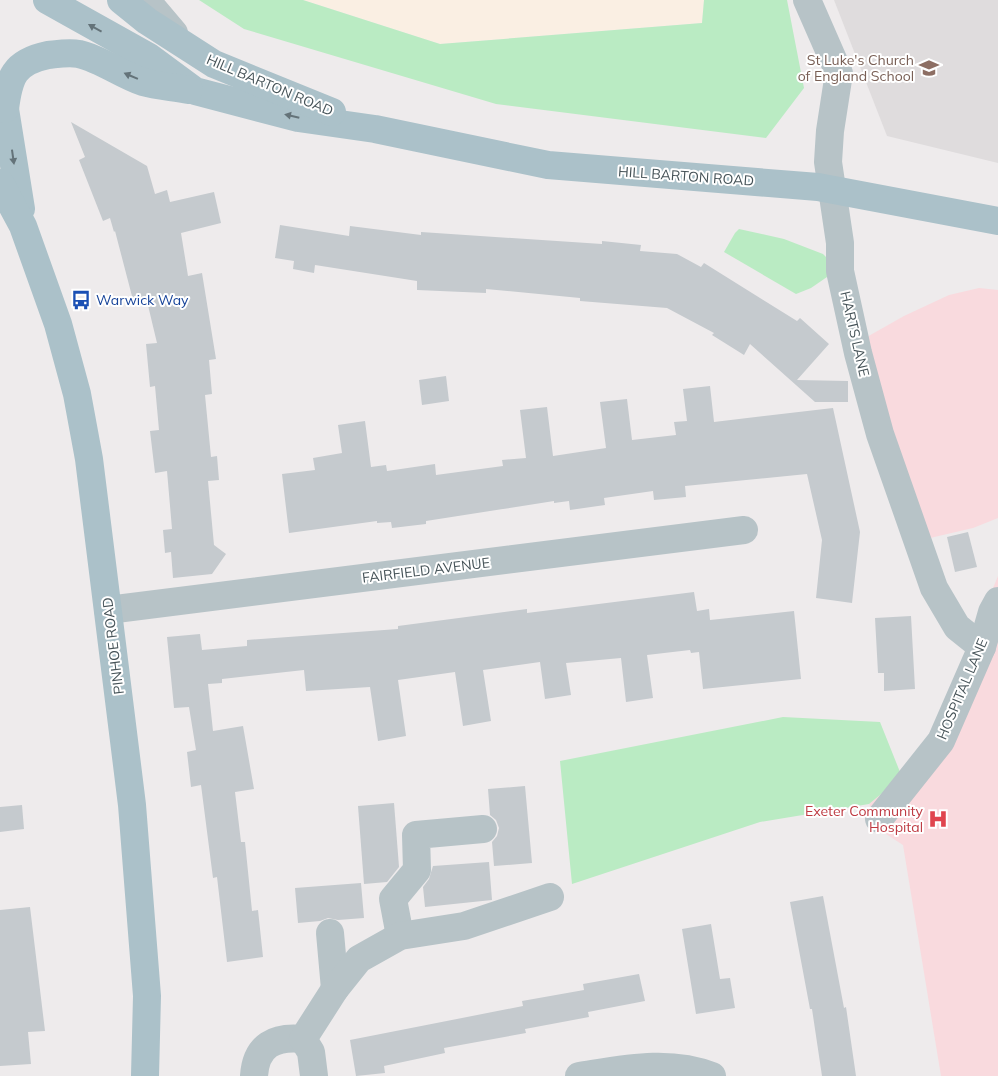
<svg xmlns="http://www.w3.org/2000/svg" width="998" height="1076" font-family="Mulish,sans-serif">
<rect width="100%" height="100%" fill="#eeebec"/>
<!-- commercial -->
<polygon fill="#faefe3" points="303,0 704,0 702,23 440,44"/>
<!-- education -->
<polygon fill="#dfdcdd" points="834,0 998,0 998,163 887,136"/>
<!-- medical -->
<g fill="#f9dade">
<polygon points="979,288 998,290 998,518 973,528 913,542 858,342 904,316 949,295"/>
<polygon points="998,576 998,1076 941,1076 903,845 886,834 869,804 902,777 933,732"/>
</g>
<!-- green -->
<g fill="#baebc3">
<polygon points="199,0 303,0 440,44 702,23 704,0 787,0 804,88 766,138 496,104 244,29"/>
<polygon points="739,229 784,239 823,254 828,259 827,277 811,288 796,294 724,252 735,233"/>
<polygon points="783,717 880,722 902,777 869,804 760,822 572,884 560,761"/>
</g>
<!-- building -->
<g fill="#c5cace">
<polygon points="71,122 147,166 155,194 167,190 170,202 214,192 221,223 181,233 188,276 202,273 216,359 209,360 212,394 205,395 211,457 217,456 219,480 208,481 214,545 226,554 212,574 173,578 171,552 165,553 163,530 172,529 167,471 155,473 150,431 159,430 155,386 150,387 146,344 157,343 146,297 133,300 115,231 114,232 110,218 103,221 79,160 85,157"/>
<polygon points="280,225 349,236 350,226 421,235 421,232 602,244 602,241 641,245 640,251 677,254 701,267 704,263 797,321 800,318 829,344 797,380 848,381 848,402 815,402 750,344 744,355 712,335 714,333 667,308 580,301 580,298 486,289 486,293 417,290 417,281 315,265 314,273 293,269 294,261 275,258"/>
<polygon points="446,376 449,401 422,405 419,380"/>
<polygon points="710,386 714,422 833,408 860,532 852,603 816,598 822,540 807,474 685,486 686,497 654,500 653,491 604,498 605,505 570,510 569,501 554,503 554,501 426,521 426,524 392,528 391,522 377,523 377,521 289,533 282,474 315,470 313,458 342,453 338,425 365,421 371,467 386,465 387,471 435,464 436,475 503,466 502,460 526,458 520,410 547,407 553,456 606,448 600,402 627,399 632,440 676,435 674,422 687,421 683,389"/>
<polygon points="968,532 977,567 955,572 947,537"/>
<polygon points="694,592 697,611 709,609 710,620 794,611 801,679 703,689 699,652 691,653 690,650 647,655 653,698 626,702 621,658 566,663 571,695 545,699 540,662 483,670 491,721 463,726 455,672 398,680 406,736 378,741 370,687 306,691 304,670 222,679 222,683 208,684 213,731 243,726 254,789 235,792 241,842 245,842 252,911 258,910 263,957 227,962 217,877 213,878 201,785 191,787 187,752 196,750 189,707 174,708 167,637 200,634 202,650 247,646 247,640 398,629 398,626 527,609 527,613"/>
<polygon points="911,616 915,689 884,691 884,673 878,673 875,618"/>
<polygon points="525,786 532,863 494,866 492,842 497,836 499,828 496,820 490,815 488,789"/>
<polygon points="394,803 399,867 387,882 364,884 358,806"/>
<polygon points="22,805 24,829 0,832 0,807"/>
<polygon points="489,862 492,900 425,907 423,887 429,879 433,866"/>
<polygon points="361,883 364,918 338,920 328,918 320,921 298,923 295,888"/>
<polygon points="823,896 844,1008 846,1007 856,1076 822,1076 812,1009 810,1009 790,902"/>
<polygon points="30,907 45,1031 28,1032 31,1064 0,1066 0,910"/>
<polygon points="711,924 720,979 730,978 735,1008 696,1014 682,929"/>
<polygon points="639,974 645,1001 588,1012 589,1017 525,1029 526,1033 444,1048 445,1053 384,1066 385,1073 356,1076 350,1040 523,1006 522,1001 584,990 583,984"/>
</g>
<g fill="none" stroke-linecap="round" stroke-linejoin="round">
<!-- minor -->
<g stroke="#b7c3c7" stroke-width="28">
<polyline points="146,0 174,33"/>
<polyline points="807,0 839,73 830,131 828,162 840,243 840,271 858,353 880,434 934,588 957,627 982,647"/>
<polyline points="108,610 744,530"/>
<polyline points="879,819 941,741 982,647 992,612 998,601"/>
<polyline points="330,933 335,989"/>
<polyline points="400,936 393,899 417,870 416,835 483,829"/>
<path d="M254,1076C256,1045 275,1036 303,1039"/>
<polyline points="314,1076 311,1052 303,1039 335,989 359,959 400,936 464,926 550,897"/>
<path d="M579,1076C624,1069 669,1059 712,1076"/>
</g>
<!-- major -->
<g stroke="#abc1c9" stroke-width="28">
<polyline points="47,0 149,57 195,91 298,118 375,129 548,165 818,187 998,221"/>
<polyline points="121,0 147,21 214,64 332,112"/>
<polyline points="0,96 5,109 21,209"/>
<path d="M5,109C9,77 14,62 48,55C58,54 69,52 79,54C101,59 122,75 143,82C157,86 174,87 189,90"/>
<polyline points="0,183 23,226 58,324 77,394 89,459 132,805 147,996 145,1076"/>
</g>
</g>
<!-- one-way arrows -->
<defs><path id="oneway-solid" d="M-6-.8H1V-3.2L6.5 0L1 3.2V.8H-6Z" transform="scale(1.25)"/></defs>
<g fill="#647379">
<use href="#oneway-solid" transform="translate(95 28) rotate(-151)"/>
<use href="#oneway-solid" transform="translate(131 76) rotate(-157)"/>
<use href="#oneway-solid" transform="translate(292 116) rotate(-167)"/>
<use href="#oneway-solid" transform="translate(13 157) rotate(82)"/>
</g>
<!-- icons -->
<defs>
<symbol id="school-bare" viewBox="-9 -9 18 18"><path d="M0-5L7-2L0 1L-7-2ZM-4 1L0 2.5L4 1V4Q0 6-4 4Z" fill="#8d6e63" stroke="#fff" stroke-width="2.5" paint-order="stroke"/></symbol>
<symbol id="bus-bare" viewBox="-9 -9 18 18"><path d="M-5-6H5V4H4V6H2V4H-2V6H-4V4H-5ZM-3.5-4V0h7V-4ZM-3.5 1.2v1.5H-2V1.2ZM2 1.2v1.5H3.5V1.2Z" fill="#1a4fb4" stroke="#fff" stroke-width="2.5" paint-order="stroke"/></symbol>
<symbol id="hospital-bare" viewBox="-9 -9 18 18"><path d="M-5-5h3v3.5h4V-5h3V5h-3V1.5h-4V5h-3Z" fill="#e0444e" stroke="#fff" stroke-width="2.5" paint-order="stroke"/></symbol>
</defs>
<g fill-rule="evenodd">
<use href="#school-bare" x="915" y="54" width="28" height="28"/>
<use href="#bus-bare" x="67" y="286" width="28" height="28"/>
<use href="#hospital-bare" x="924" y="805" width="28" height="28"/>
</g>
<g text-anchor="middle" stroke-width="4" stroke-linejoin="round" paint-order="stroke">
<!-- education labels -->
<g font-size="14" fill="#785e54" stroke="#fff" text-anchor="end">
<text x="914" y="65">St Luke's Church<tspan x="914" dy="16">of England School</tspan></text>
</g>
<!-- street labels -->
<g font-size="14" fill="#455257" stroke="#fff">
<text transform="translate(270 85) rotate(23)" y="5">HILL BARTON ROAD</text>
<text transform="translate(686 176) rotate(4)" y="5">HILL BARTON ROAD</text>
<text transform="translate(855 334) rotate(77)" y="5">HARTS LANE</text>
<text transform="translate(426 570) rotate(-7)" y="5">FAIRFIELD AVENUE</text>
<text transform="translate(113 646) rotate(-97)" y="5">PINHOE ROAD</text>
<text transform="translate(962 689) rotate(-67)" y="5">HOSPITAL LANE</text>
</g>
<!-- transit labels -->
<g font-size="14" fill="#164399" stroke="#fff" text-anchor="start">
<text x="96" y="305">Warwick Way</text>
</g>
<!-- health labels -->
<g font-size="14" fill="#be3a42" stroke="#fff" text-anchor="end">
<text x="923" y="816">Exeter Community<tspan x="923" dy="16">Hospital</tspan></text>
</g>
</g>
</svg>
